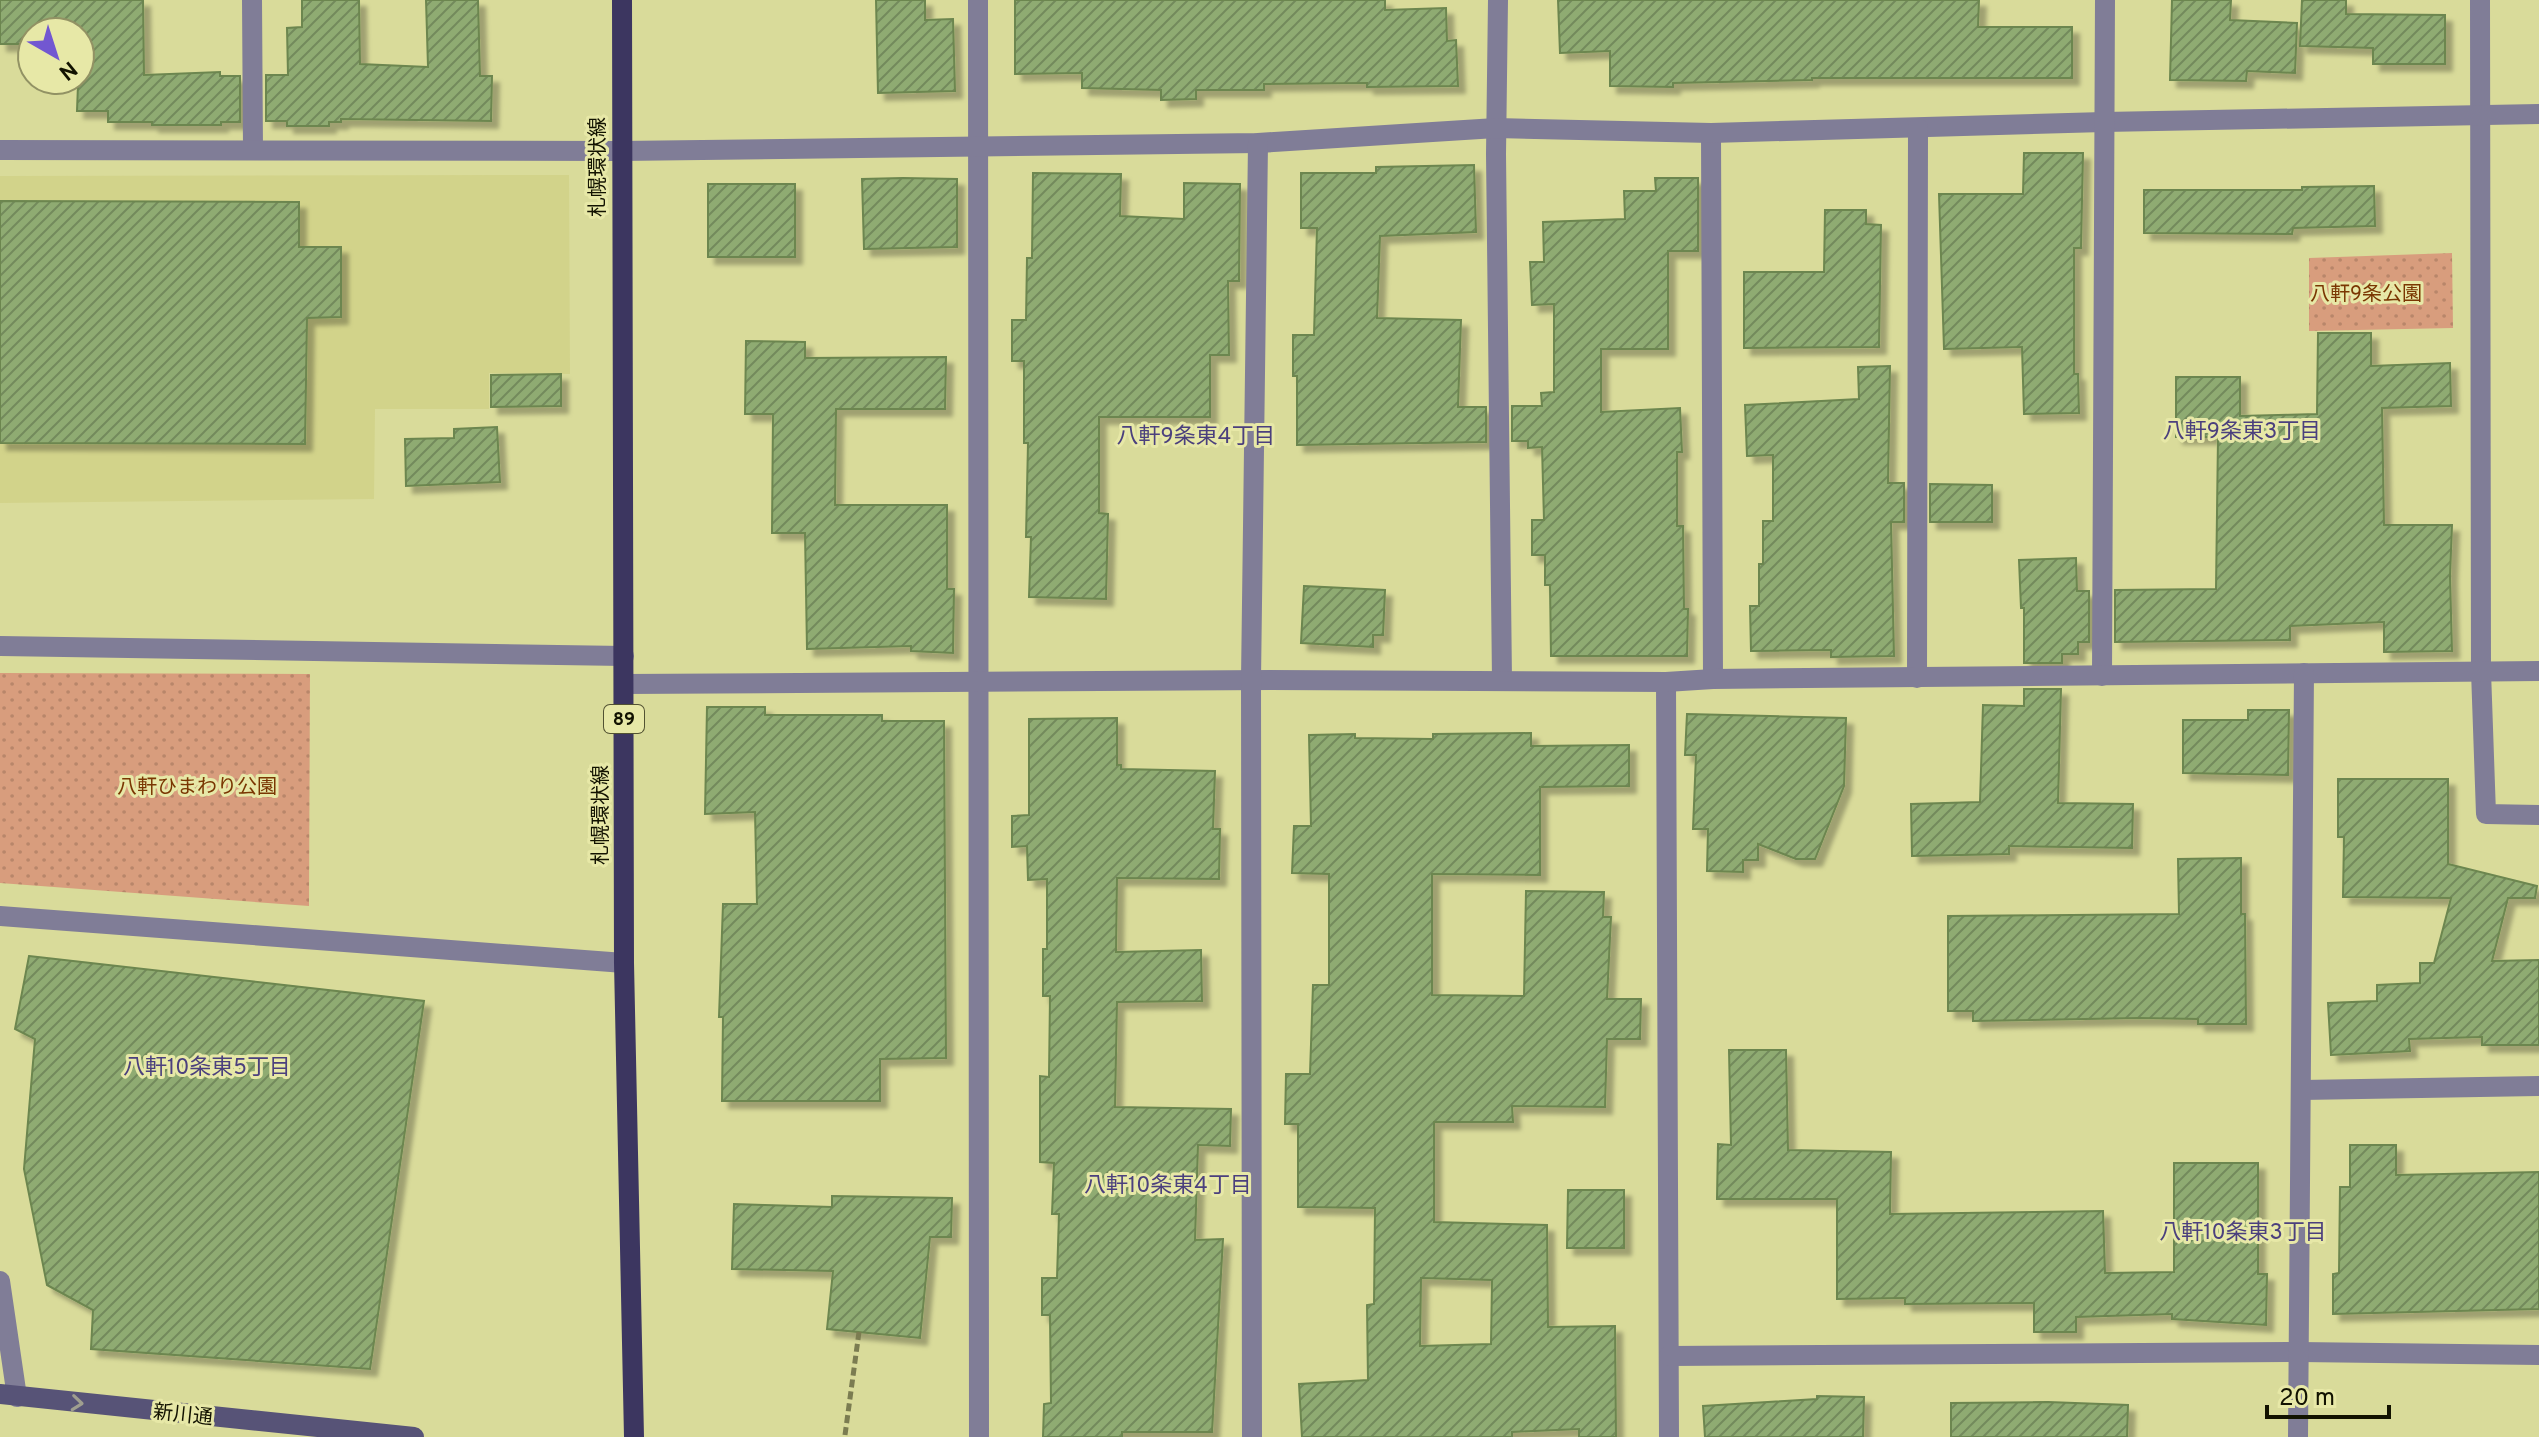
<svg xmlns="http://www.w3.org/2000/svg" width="2539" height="1437" font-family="Overpass,'Noto Sans JP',sans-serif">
<defs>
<pattern id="park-dots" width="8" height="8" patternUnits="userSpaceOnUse" patternTransform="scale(2)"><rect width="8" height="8" fill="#d89d7d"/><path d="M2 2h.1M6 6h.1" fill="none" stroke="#b8866a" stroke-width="1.8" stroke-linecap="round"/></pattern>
<pattern id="building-hatch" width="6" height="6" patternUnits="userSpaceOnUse" patternTransform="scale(2)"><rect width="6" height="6" fill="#8fab72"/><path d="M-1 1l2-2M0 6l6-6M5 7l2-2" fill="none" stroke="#738a5b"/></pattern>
<filter id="shadow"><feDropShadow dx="7" dy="7" stdDeviation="2" flood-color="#0004"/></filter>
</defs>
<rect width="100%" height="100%" fill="#d9db9a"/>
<!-- built -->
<polygon fill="#d2d38a" points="569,175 570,374 489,373 489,409 375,409 374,499 0,503 0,176"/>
<!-- park -->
<g fill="url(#park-dots)">
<polygon points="2452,253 2453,328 2309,331 2309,258"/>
<polygon points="0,673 310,674 309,906 0,883"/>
</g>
<!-- building -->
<g fill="url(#building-hatch)" stroke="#6c864f" stroke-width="2" fill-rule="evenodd" filter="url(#shadow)">
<polygon points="0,0 143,0 144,75 220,72 220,76 240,76 240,122 221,122 221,125 152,125 152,122 108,122 108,111 77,111 80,32 32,32 32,44 0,44"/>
<polygon points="302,0 359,0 360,64 428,67 426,0 478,0 480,76 492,76 491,121 341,119 341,122 329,122 329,126 287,126 287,121 266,121 266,75 288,75 287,28 302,27"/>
<polygon points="876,0 925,0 925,20 953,19 955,91 878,93"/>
<polygon points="1015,0 1385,0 1385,10 1446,8 1447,41 1456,40 1458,86 1367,87 1367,83 1264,84 1264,90 1196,90 1196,99 1161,100 1161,90 1082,88 1082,73 1015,74"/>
<polygon points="1558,0 1979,0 1978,27 2072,27 2072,78 1812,78 1812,80 1673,83 1673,87 1610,86 1610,51 1560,53"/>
<polygon points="2172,0 2231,0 2230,20 2297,23 2295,73 2247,71 2246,81 2170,80"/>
<polygon points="2302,0 2346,0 2346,14 2445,15 2445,64 2373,64 2373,48 2300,46"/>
<polygon points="2024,153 2083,153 2081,248 2074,248 2074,374 2078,374 2079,413 2024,414 2022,347 1944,349 1939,194 2023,194"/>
<polygon points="1474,165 1476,232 1380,236 1377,318 1461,320 1458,407 1486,407 1486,442 1297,445 1297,376 1293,376 1293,335 1314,335 1317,228 1301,228 1301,173 1376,173 1376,167"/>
<polygon points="1033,173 1121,174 1120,216 1184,219 1184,183 1240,184 1239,281 1228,281 1229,355 1210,355 1210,417 1099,417 1099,513 1108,514 1106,599 1029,597 1031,537 1026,537 1028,443 1024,443 1024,361 1012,361 1012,320 1026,320 1027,258 1032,258"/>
<polygon points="903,178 957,179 957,247 864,249 862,179"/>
<polygon points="1655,178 1698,178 1698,251 1668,251 1668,349 1601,349 1601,412 1680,408 1682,452 1677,452 1677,526 1683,526 1684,609 1688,609 1687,656 1551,656 1550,585 1545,585 1545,555 1532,555 1532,520 1544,520 1542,447 1528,448 1528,441 1512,441 1512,406 1542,406 1541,393 1554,392 1554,304 1532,305 1530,262 1544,262 1543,222 1625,219 1624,191 1656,191"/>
<rect x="708" y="184" width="87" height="73"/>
<polygon points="2374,186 2375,226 2293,228 2292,234 2144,233 2144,190 2302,190 2302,187"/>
<polygon points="0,201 299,202 299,247 341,247 341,317 307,318 305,444 0,443"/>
<polygon points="1825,210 1866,210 1866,224 1881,225 1879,347 1744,348 1744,272 1824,272"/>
<polygon points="2318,333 2371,333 2371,366 2450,363 2451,406 2382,408 2384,525 2452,525 2450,576 2452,651 2384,652 2384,622 2290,626 2290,640 2115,642 2115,590 2216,589 2218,437 2176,437 2176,377 2240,377 2240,416 2317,414"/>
<polygon points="746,341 805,342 805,358 946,357 945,409 836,409 835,505 947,505 947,589 954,589 953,653 911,651 911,646 807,649 805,533 772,533 773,414 745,414"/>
<polygon points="1890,366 1888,483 1904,483 1904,522 1891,522 1894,656 1831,657 1831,650 1751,651 1750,606 1759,606 1759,564 1763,564 1763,521 1773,521 1773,455 1747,456 1745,405 1859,399 1858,367"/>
<polygon points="561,374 561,406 491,407 491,375"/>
<polygon points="497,427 500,482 406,486 405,439 454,438 454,429"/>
<polygon points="1930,484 1992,485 1992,522 1930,522"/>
<polygon points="2076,558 2077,591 2089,591 2089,642 2078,642 2078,654 2062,654 2062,663 2024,663 2024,608 2021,608 2019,560"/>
<polygon points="1304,586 1385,590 1383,635 1373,635 1373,647 1301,643"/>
<polygon points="2024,689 2061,689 2058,803 2133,804 2132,848 2009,846 2009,854 1912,856 1911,804 1980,802 1983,705 2024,706"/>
<polygon points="707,707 765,707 765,715 882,715 882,721 944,721 946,1058 880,1059 880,1101 722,1101 723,1017 719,1017 723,904 757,904 755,812 705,814"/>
<polygon points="2248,710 2289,710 2288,775 2183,773 2183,720 2248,720"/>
<polygon points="1687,714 1846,718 1844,786 1815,859 1796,859 1758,844 1758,860 1743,860 1743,872 1707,871 1708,829 1693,829 1696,755 1685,755"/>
<polygon points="1117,718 1117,765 1121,765 1121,769 1215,771 1213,829 1220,829 1219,879 1117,878 1116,952 1201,950 1202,1001 1117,1002 1115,1107 1231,1109 1230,1146 1198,1145 1195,1240 1223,1239 1212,1432 1122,1432 1122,1437 1043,1437 1044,1404 1051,1403 1050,1315 1042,1315 1042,1278 1057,1278 1059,1214 1052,1214 1054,1163 1040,1162 1040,1076 1049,1077 1050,996 1043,996 1043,949 1047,949 1047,879 1028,880 1027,846 1012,847 1012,816 1029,815 1029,719"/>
<path d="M1531,733V746L1629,745V786L1540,787V875L1432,874V995L1524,996L1526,891L1604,892L1603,917H1611L1607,999H1641L1640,1039H1607L1605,1107L1512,1106L1513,1122H1434V1222L1547,1225L1548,1327L1615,1326L1616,1437H1579V1429L1512,1432V1437H1302L1299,1384L1368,1380L1367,1305L1374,1304L1375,1208L1298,1207V1124H1285L1286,1074H1310L1313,985H1329V874L1292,873L1294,826H1311L1309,735L1355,734V738L1433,739V734ZM1421,1278L1492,1280L1491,1344L1420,1346Z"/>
<polygon points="2338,779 2448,779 2448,864 2537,886 2535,898 2508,898 2492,961 2539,960 2539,1045 2482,1045 2482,1037 2409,1039 2410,1051 2331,1055 2328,1003 2377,1001 2377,985 2420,983 2420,963 2434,963 2451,898 2343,897 2344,837 2338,837"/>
<polygon points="2241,858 2241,914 2245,914 2246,1024 2198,1024 2198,1019 2139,1018 1973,1021 1973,1011 1948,1011 1948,916 2179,914 2178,859"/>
<polygon points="29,956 424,1001 370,1369 91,1349 93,1310 47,1285 24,1169 35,1039 15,1029"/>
<polygon points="1729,1050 1786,1050 1788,1150 1891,1152 1890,1214 2103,1211 2105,1273 2174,1272 2174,1163 2258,1163 2258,1274 2267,1274 2266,1325 2172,1319 2172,1314 2076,1317 2076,1332 2034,1332 2034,1303 1905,1304 1905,1298 1837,1299 1837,1199 1717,1199 1718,1144 1731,1145"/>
<polygon points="2350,1145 2396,1145 2396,1175 2539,1172 2539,1309 2333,1314 2333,1274 2339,1273 2340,1187 2350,1187"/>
<polygon points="1568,1190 1624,1190 1624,1248 1567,1248"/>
<polygon points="832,1196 952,1198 951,1237 930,1237 920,1338 827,1329 833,1271 732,1269 734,1204 832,1207"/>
<polygon points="1817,1396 1864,1397 1863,1437 1705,1437 1703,1406 1817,1399"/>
<polygon points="2048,1402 2128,1405 2127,1437 1951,1437 1951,1403"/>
</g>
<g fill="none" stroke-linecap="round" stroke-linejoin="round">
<!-- path -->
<polyline stroke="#7b7c51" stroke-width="5" stroke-dasharray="8 4" stroke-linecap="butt" points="845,1435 859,1332"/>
<!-- street -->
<g stroke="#807d97" stroke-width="20">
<polyline points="252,0 253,149"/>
<polyline points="978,0 979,1437"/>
<polyline points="1498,0 1496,154 1502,680"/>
<polyline points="2480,0 2481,671 2486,814 2539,815"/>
<polyline points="1711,133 1713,679"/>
<polyline points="0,150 620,151 1258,143 1496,128 1711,133 2104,122 2539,114"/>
<polyline points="0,646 624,656"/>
<polyline points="2102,676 2105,0"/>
<polyline points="1917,678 1918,128"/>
<polyline points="1666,682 1669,1437"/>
<polyline points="625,684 1270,680 1666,682 1713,679 2539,671"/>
<polyline points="0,916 624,963"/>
<polyline points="2302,1090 2539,1086"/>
<polyline points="0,1281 17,1397"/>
<polyline points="1669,1356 2300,1352 2539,1355"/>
<polyline points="1252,1437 1251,680 1258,143"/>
<polyline points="2298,1437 2304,673"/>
</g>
<!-- secondary -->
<polyline stroke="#575377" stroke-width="20" points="0,1394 414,1437"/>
<!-- primary -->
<polyline stroke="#3c3660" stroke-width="20" points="622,0 624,963 634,1437"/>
</g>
<!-- one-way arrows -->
<defs><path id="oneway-chevron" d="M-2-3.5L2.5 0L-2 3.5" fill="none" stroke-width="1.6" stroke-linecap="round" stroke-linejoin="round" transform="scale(2)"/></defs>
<use stroke="#9f9e8f" href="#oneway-chevron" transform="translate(77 1403) rotate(6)"/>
<g text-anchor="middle" stroke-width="6" stroke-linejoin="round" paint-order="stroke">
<!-- shield labels -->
<rect fill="#e7e8a7" stroke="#525232" stroke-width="2" x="604" y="705" width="40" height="28" rx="6"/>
<g font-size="18" font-weight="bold" fill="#121200">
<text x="624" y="725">89</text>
</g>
<!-- street labels -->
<g font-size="20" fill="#121200" stroke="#e7e8a7">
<text transform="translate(597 167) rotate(-90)" y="7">札幌環状線</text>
<text transform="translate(600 815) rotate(-90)" y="7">札幌環状線</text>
<text transform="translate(183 1414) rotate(6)" y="7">新川通</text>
</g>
<!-- park labels -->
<g font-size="20" fill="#7a3602" stroke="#e7e8a7">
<text x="2366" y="300">八軒9条公園</text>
<text x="197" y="793">八軒ひまわり公園</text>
</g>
<!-- neighbourhood labels -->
<g font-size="22" fill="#4b407d" stroke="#e7e8a7">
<text x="2242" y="438">八軒9条東3丁目</text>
<text x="1196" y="443">八軒9条東4丁目</text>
<text x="207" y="1074">八軒10条東5丁目</text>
<text x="1168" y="1192">八軒10条東4丁目</text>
<text x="2243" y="1239">八軒10条東3丁目</text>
</g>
</g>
<!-- north arrow -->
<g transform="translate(56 56) rotate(141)"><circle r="38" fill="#e7e8a7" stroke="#929264" stroke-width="2"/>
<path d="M0-6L14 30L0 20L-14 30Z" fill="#7257d1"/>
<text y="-12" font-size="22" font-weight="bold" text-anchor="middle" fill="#121200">N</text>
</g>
<!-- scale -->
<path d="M2267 1405v12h122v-12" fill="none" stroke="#121200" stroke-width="4"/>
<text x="2279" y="1405" font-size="24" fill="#121200" stroke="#e7e8a7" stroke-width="6" paint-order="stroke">20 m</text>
</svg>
